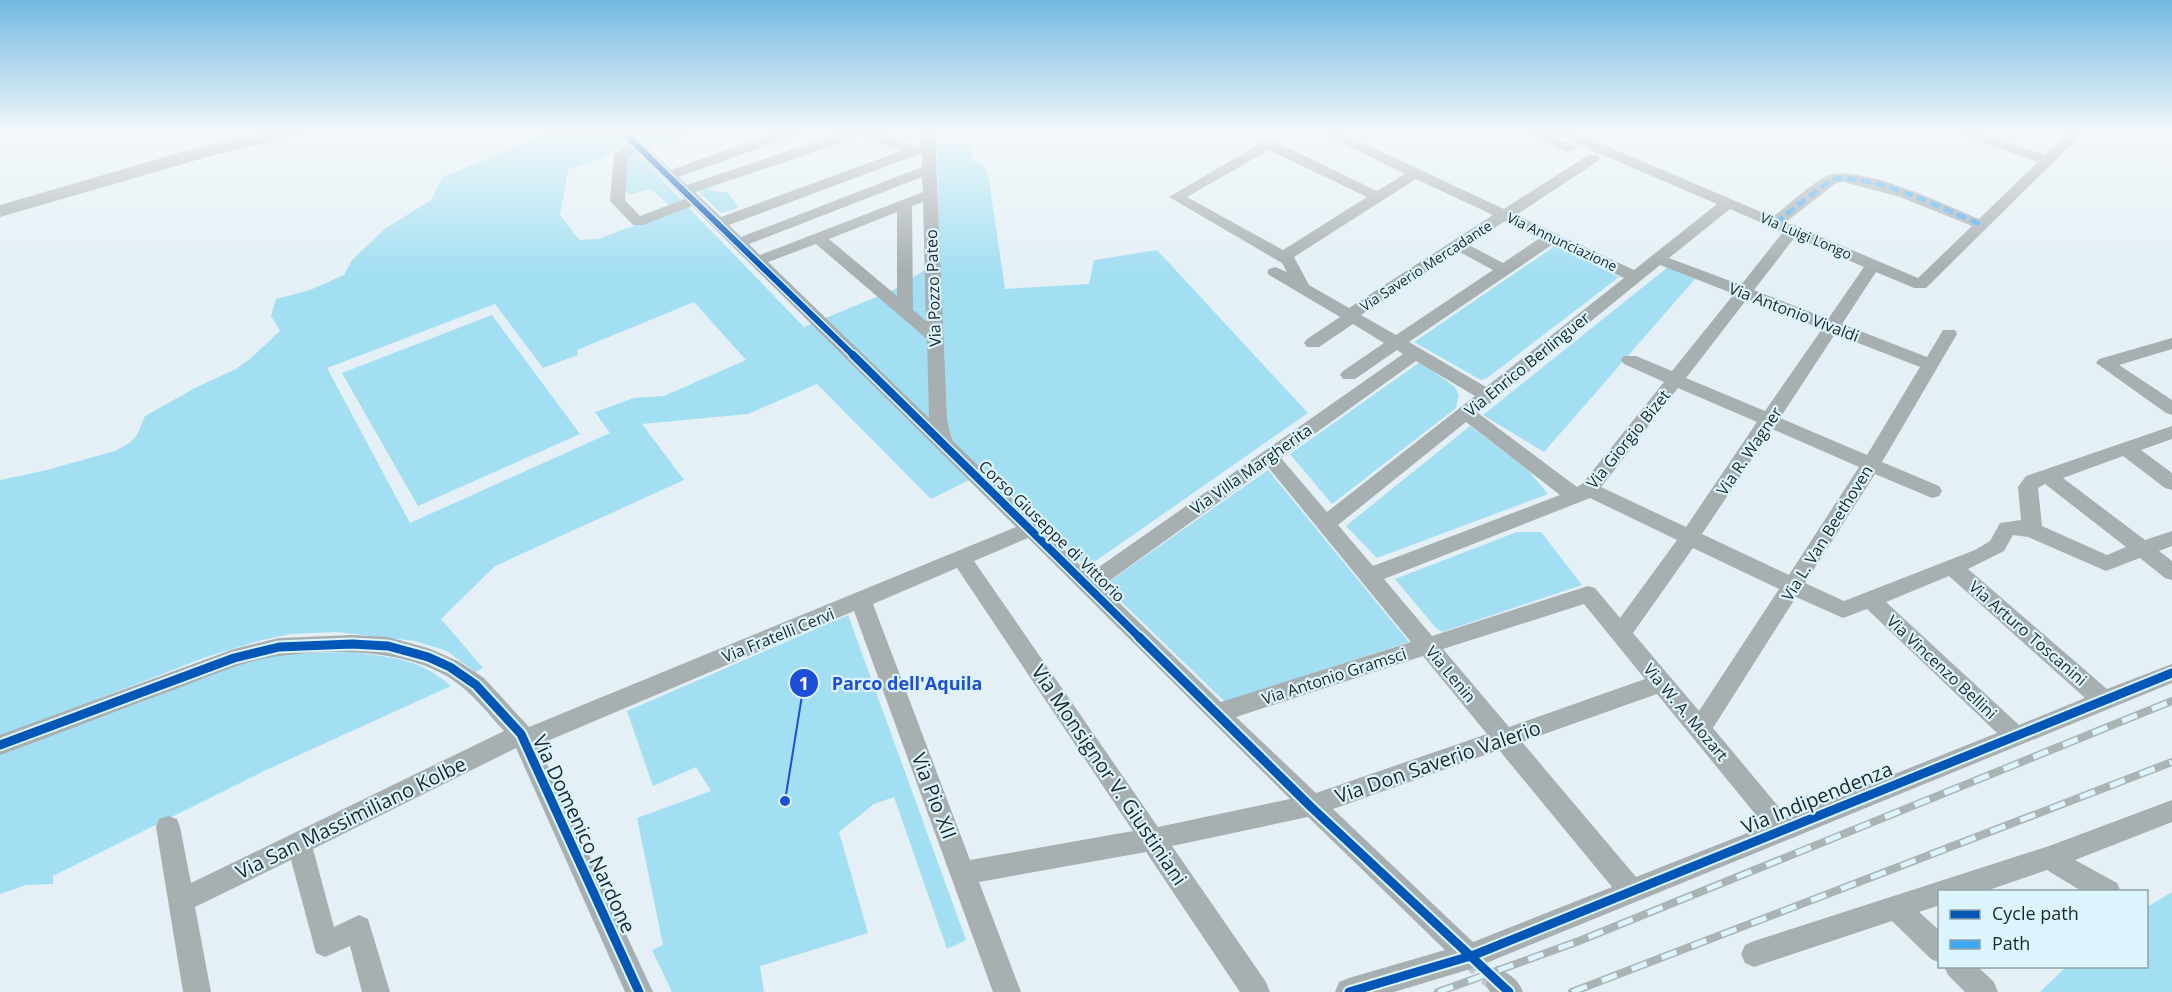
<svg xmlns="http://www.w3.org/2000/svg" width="2172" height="992" font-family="'Open Sans',sans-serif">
<rect width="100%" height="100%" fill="#e4f0f5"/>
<!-- green -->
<g fill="#a3dff2" fill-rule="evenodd">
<path d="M556,131H697L653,147H650L638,137L623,141L605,158L568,170L560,215L579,240L598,239L675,210L651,189L631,194L621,189L625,156L635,152L804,327L893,290L940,261L937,145L965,143L971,148L973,160L983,164L988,174L1005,289L1089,284L1094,260L1157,250L1308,413L1087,567L1049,531L1036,515H1032L987,471L931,499L817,384L748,414L642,424L684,480L495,566L441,619L483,668L475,672L447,651L415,641L336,632L291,634L262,640L206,657L0,737V480L43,471L115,451C137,440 136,438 145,416L195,388L236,369L251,358L280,331L271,316L276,299L310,290L344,275L352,260L385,229L431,200L443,177ZM694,302L746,360L664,396L634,398L595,412L610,433L410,523L327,368L495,304L543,368L578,355L577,350Z"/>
<polygon points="713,187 710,191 728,192 738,208 721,213 697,190"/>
<polygon points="1555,246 1619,277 1487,378 1481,380 1414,342"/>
<polygon points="1668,267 1695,279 1544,452 1483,415"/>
<polygon points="492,315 580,434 418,506 342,373"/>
<polygon points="1420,362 1455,387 1459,395 1456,408 1332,504 1290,454"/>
<polygon points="1470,426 1528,470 1548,494 1377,558 1346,526"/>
<polygon points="1268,470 1409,642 1225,702 1104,585"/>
<polygon points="1517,532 1541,532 1582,585 1442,632 1435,627 1395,579"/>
<polygon points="848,615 966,940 947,949 894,797 874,804 839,832 868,933 760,966 764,992 672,992 652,950 663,945 637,818 711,791 696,767 653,786 627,711"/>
<path d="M353,652C394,658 419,658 451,686L266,770L53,876V884L26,885L0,894V752L227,669L277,654Z"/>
<polygon points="2172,892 2172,992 2040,992 2066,967 2146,966 2147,907"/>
</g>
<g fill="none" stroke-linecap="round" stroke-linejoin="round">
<!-- minor-tunnel -->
<polyline stroke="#bcc8cd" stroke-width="24" stroke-dasharray="24 12" stroke-linecap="butt" points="1463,949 1500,984"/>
<!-- minor -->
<g fill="#a8afb0" fill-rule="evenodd">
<path d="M615,131H630L671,170L781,131H801L799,134L678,177L687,185L848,131H874L914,146L921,145V131H935L947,420L952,440L1089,574L1403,354L1397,350L1355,379H1343L1340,375L1343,371L1384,343L1353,324L1319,347H1307L1304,343L1307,339L1340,317L1269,275L1267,272L1269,269L1275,267L1287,272L1282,263L1169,197L1264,141H1274L1377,191L1405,174L1319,131H1337L1504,209L1588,155H1598L1600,158L1598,161L1516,215L1634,270L1717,204L1554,134L1552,131H1571L1773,217C1786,207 1815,180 1829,175C1862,165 1947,205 1979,219L2038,162L1958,134L1956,131H1976L2045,155L2070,131H2085L1926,288H1914L1876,272L1842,324L1927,357L1943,330H1955L1957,334L1882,462L1939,486L1942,491L1939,496L1932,498L1875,474L1805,583L1844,601L1975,550L1990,541L2000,523L2021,520L2018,487L2026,476L2172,426V439L2141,450L2172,473V490L2165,488L2123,456L2063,478L2145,540L2172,531V546L2159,551L2172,561V580L2165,578L2140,558L2106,571L2028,537L2013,535L2004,551L1968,569L2107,689L2172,664V683L1474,968L1394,992H1335L1339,982L1349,978L1445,950L1308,817L1172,846L1266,982L1270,992H1240L1146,852L979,882L1021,992H993L854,611L538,745L653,992H625L516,748L313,849L334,927L359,915L368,919L390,992H362L350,946L325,957L316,953L291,860L195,907L211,992H183L156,827L159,819L168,816L177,819L180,827L191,883L504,731C485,710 467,686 441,673C396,649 329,649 279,656C247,660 215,674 184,686C122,708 62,733 0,755V735L234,649L279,638L352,635L388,637L428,648L458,661L484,678L529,727L1016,527L692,206L643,225H633L610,201L614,154L627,144ZM861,136L901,151L721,217L695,192ZM1269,150L1367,197L1283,250L1187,197ZM635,151L685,199L640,216L625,200L628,156ZM922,153V167L741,237L729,225ZM922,177L923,192L760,255L749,244ZM1416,179L1493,215L1349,308L1309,285L1294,257ZM1844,182L1900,197L1972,226L1918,278L1786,222L1836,183ZM923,202L926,321L913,310L912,206ZM1730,209L1783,232L1741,285L1669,258ZM897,212V296L829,239ZM1505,221L1540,238L1503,263L1469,245ZM1795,237L1864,267L1828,319L1754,290ZM816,244L927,339L929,418L768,262ZM1553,244L1624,278L1486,387L1409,342ZM1458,251L1493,270L1396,335L1361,315ZM1660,265L1734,294L1672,371L1636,356H1624L1621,360L1624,364L1664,382L1582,484L1577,487L1478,413ZM1747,299L1822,329L1765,411L1686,378ZM1835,334L1920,367L1867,455L1780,418ZM1416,361L1475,396L1327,512L1281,458ZM1678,388L1757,422L1686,527L1601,487ZM1466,422L1560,495L1373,566L1338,525ZM1772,429L1859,467L1789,575L1702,534ZM1268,467L1411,642L1221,702L1102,586ZM2045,484L2126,547L2107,555L2042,526L2038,488ZM1590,498L1677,540L1620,618L1595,588L1588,586L1432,636L1384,579ZM1028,538L1290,799L1158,827L974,561ZM1693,548L1779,589L1699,711L1633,633ZM957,568L1133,831L970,860L873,604ZM1949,576L2085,698L2019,725L1886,602ZM1796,597L1843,618L1867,609L1997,733L1787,817L1713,728ZM1584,604L1645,679L1509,727L1443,649ZM1423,656L1487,734L1316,793L1236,717ZM1657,694L1765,826L1636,877L1522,742ZM1499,750L1612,887L1473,942L1333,809Z"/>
<polygon points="1524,131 1543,131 1577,148 1570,152 1565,151"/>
<polygon points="2172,338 2172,349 2119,365 2172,400 2172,415 2166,413 2096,363 2099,359"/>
<polygon points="2172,800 2172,822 2075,860 2117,883 2121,892 2083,892 2047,870 1983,892 1940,892 1940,905 1919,912 1940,931 1940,963 1931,959 1892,921 1754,967 1745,963 1741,954 1745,945 1754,941 2049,846"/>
<polygon points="1944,966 1977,966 1994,982 1998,992 1965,992 1948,975"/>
<path d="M1500,970C1512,975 1518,980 1523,992H1490L1486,984L1490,974Z"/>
</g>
<!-- major -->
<polygon fill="#a8b0b4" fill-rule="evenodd" points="271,131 304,131 301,135 214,155 0,217 0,205 203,146"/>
<defs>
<g id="rail">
<polyline points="1438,992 1579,941 2172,701"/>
<polyline points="1572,992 2172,762"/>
</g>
</defs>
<!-- rail casing -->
<use href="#rail" stroke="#abb4b5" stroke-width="8"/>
<!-- rail -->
<use href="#rail" stroke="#dcf4fd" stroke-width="5" stroke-dasharray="16" stroke-linecap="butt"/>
<!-- quiet -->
<path stroke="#3fa9f5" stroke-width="4.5" stroke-dasharray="10 4.5" stroke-linecap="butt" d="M1775,223L1832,179C1875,174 1941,208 1982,225"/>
<defs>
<polyline id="cycleway-far2" points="622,131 855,357"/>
<polyline id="cycleway-far1" points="853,355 1141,639"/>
<g id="cycleway">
<polyline points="1139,637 1310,806 1509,992"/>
<polyline points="0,745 234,658 279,647 352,644 388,646 428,657 450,667 476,685 521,734 639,992"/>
<polyline points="1349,992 1474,955 2172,673"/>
</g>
</defs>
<!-- cycleway-far2 casing -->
<use href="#cycleway-far2" stroke="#dcf4fd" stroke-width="9"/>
<!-- cycleway-far1 casing -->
<use href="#cycleway-far1" stroke="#dcf4fd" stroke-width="11"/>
<!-- cycleway casing -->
<use href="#cycleway" stroke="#dcf4fd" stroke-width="13"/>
<!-- cycleway-far2 -->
<use href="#cycleway-far2" stroke="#0057b8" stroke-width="6"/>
<!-- cycleway-far1 -->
<use href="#cycleway-far1" stroke="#0057b8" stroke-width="8"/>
<!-- cycleway -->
<use href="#cycleway" stroke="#0057b8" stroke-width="9"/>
</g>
<!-- sky -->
<linearGradient id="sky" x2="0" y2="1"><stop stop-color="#74b9e2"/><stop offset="0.49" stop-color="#f3f8fa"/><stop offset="1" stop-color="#f3f8fa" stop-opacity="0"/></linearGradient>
<rect width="2172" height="270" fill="url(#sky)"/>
<g text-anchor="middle" stroke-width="4.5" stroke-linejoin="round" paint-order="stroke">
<!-- far-street labels -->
<g font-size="14" fill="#1c272b" stroke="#dcf4fd">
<text transform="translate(1806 236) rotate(23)" y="5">Via Luigi Longo</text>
<text transform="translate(1562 242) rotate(25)" y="5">Via Annunciazione</text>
<text transform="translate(1426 266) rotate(-33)" y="5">Via Saverio Mercadante</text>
</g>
<!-- street labels -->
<g font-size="16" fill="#1c272b" stroke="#dcf4fd">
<text transform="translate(933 288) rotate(-92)" y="6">Via Pozzo Pateo</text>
<text transform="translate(1794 312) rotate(21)" y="6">Via Antonio Vivaldi</text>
<text transform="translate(1527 364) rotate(-39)" y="6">Via Enrico Berlinguer</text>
<text transform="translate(1628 439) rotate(-51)" y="6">Via Giorgio Bizet</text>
<text transform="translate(1749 451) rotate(-56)" y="6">Via R. Wagner</text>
<text transform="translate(1251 469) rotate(-35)" y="6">Via Villa Margherita</text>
<text transform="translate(1052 531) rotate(44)" y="6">Corso Giuseppe di Vittorio</text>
<text transform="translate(1827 533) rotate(-58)" y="6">Via L. Van Beethoven</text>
<text transform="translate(2028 633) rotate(41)" y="6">Via Arturo Toscanini</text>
<text transform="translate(778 635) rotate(-22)" y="6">Via Fratelli Cervi</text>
<text transform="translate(1942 667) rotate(43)" y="6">Via Vincenzo Bellini</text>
<text transform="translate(1451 674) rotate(50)" y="6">Via Lenin</text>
<text transform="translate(1334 676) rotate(-18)" y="6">Via Antonio Gramsci</text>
<text transform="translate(1686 712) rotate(50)" y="6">Via W. A. Mozart</text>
</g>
<!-- near-street labels -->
<g font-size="20" fill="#1c272b" stroke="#dcf4fd">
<text transform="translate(1438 762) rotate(-19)" y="7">Via Don Saverio Valerio</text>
<text transform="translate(1109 775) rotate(56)" y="7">Via Monsignor V. Giustiniani</text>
<text transform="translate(934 796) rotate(69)" y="7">Via Pio XII</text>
<text transform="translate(1817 798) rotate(-22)" y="7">Via Indipendenza</text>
<text transform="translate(351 818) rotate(-26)" y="7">Via San Massimiliano Kolbe</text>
<text transform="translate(584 834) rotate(65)" y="7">Via Domenico Nardone</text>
</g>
</g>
<!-- callouts -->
<path fill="none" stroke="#1d4ed8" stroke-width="2" d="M785 801L804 683"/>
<g fill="#1d4ed8" stroke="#dcf4fd" stroke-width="2">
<circle cx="785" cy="801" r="6"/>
<circle cx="804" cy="683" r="15"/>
</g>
<g font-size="18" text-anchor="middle" font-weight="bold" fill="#fff">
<text x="804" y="690">1</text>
</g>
<g font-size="18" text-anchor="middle" font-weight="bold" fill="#1d4ed8" stroke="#dcf4fd" stroke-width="4.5" stroke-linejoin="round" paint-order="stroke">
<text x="907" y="690">Parco dell'Aquila</text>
</g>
<!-- legend -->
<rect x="1938" y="890" width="210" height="78" fill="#dcf4fd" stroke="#8fa2a9" stroke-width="1.5"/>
<rect x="1950" y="910" width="30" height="9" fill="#0057b8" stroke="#8fa2a9" stroke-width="1.5"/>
<text x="1992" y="920" font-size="18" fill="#1c272b">Cycle path</text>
<rect x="1950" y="940" width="30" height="9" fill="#3fa9f5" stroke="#8fa2a9" stroke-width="1.5"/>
<text x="1992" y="950" font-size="18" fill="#1c272b">Path</text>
</svg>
